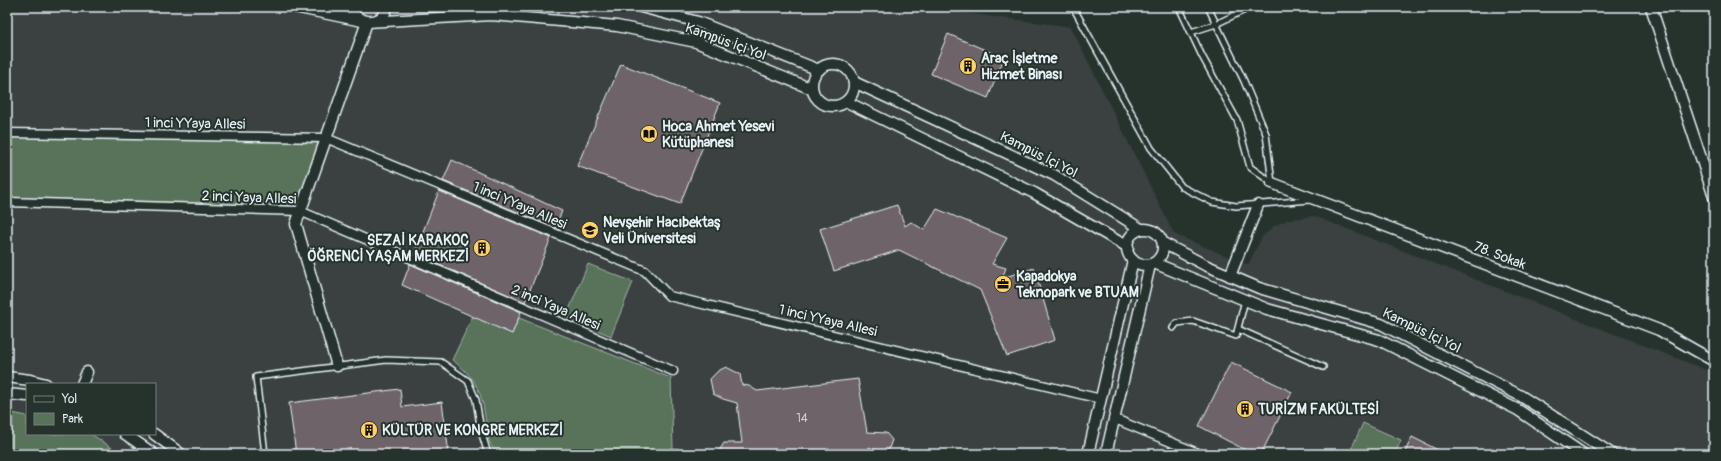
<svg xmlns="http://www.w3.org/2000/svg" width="1721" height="461" font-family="Pangolin,sans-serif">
<rect width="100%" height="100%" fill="#26332d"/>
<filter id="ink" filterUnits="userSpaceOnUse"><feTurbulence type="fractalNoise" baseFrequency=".025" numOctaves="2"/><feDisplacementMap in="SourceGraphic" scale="8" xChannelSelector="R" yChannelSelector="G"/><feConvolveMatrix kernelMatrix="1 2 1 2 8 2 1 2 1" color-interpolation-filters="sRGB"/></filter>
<g filter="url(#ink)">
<!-- built -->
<path fill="#3b413f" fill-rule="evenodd" d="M7,7H920L1071,27L1174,234L1248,265L1262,237L1274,226L1287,220L1314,216L1714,373V454H7ZM27,384H155V434H27Z"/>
<!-- green -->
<g fill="#58735a" stroke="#a0b2a9">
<polygon points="7,133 326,138 300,211 7,202"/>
<polygon points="588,264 633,282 611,336 566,317"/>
<path d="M473,316L512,334L519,318L671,378L673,449L625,454H497C486,440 487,433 485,417C482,390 473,375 452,360Z"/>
<polygon points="7,412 27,416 27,434 91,434 115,450 115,454 7,454"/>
<polygon points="1363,423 1401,440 1395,454 1349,454"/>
</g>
<!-- building -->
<g fill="#6d6368" stroke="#e8f1f8">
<polygon points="948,34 1004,58 988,98 931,74"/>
<polygon points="621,64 720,103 680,204 577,166"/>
<polygon points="452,160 562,211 555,228 443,181"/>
<polygon points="439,191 551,238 525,302 414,254"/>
<polygon points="897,205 905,226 911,222 924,230 937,209 1007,238 992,264 1006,268 1002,278 1034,268 1055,340 1007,356 980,290 899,250 834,271 820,229"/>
<polygon points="410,264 521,312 512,334 402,285"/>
<polygon points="1231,362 1292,392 1261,454 1253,454 1199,426"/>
<polygon points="726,367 740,374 742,385 749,386 757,391 858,379 867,432 886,433 892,440 888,451 881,453 869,447 870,454 717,454 724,443 742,443 737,403 723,399 713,394 710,379 718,371"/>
<polygon points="400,389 402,407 442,402 449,454 296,454 289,403"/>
<polygon points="1412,437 1446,454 1404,454"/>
</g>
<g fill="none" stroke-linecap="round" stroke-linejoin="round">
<defs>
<g id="service">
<polyline points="1073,7 1151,148 1182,187 1212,202 1236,206 1310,200"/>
<polyline points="1179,7 1202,56 1237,120 1250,167 1272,183"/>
<polyline points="1208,7 1244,81 1266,134 1272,183"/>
<polyline points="1191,32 1216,24 1251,7"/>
<polyline points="1173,328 1177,323 1193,321 1236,336 1245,300"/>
<polyline points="1238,329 1323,367"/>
<polyline points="265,454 256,377 386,360 441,362 468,381 476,400 481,431 488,454"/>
<polyline points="662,454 676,452"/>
</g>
<g id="pedestrian">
<polyline points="7,133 326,138 645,271 669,296 1101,399"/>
<polyline points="7,202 300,211 673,371"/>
<polyline points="1115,419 1200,454"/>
</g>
<g id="minor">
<polyline points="294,7 367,22 491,15 617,26 696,42 812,89"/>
<path d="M349,7C356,24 382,28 387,7"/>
<polyline points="641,7 698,22 819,70"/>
<polyline points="1651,7 1714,197"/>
<circle cx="833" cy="85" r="21"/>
<polyline points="854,82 1054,175 1141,229"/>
<polyline points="847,102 1034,193 1128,247"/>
<polyline points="1272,183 1659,330 1714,361"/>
<circle cx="1145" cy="247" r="18"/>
<polyline points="1163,243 1205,265 1259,288 1381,324 1521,396 1612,454"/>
<polyline points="1154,263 1267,309 1379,340 1518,410 1583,454"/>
<polyline points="1230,276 1258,205"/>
<polyline points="337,366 296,224 367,22"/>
<polyline points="7,377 30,380 46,384"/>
<polyline points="82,384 87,372"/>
<polyline points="7,394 27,396"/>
<polyline points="125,434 154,454"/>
<polyline points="154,434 181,454"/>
<polyline points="1088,454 1133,260"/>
<polyline points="1106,454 1150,265"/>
</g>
</defs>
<!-- service casing -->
<use href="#service" stroke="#e8f1f8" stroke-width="8"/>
<!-- pedestrian casing -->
<use href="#pedestrian" stroke="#e8f1f8" stroke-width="11"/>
<!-- minor casing -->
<use href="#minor" stroke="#e8f1f8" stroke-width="13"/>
<!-- service -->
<use href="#service" stroke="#26332d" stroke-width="5"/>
<!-- pedestrian -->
<use href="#pedestrian" stroke="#26332d" stroke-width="8"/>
<!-- minor -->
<use href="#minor" stroke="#26332d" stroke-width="10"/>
</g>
</g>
<!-- icons -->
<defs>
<symbol id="building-disc" viewBox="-11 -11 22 22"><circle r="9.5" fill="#ffd166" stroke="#26332d"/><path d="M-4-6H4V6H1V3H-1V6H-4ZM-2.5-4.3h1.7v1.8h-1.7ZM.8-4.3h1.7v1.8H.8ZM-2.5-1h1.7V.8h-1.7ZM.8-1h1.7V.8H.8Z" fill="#111"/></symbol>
<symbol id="library-disc" viewBox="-11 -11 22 22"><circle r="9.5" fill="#ffd166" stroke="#26332d"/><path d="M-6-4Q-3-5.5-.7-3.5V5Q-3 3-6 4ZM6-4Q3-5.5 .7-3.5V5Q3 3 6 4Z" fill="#111"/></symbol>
<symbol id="university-disc" viewBox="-11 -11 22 22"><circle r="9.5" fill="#ffd166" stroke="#26332d"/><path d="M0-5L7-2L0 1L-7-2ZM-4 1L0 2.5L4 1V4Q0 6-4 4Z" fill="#111"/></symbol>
<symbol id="office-disc" viewBox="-11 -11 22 22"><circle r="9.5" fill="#ffd166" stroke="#26332d"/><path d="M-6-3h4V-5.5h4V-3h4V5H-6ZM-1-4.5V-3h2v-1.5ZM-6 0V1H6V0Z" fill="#111"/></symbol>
</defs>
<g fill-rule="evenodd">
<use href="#building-disc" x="958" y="56" width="20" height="20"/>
<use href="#library-disc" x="639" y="124" width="20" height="20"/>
<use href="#university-disc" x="580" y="220" width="20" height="20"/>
<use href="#building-disc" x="472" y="238" width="20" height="20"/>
<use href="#office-disc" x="993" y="274" width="20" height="20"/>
<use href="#building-disc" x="1235" y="399" width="20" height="20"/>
<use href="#building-disc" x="359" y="420" width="20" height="20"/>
</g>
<g text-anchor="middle" stroke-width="4" stroke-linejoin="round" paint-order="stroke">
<!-- number labels -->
<g font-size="12" fill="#c9ced4">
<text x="802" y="422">14</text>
</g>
<!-- street labels -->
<g font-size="14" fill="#e8f1f8" stroke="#26332d">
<text transform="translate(726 41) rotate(20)" y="5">Kampüs İçi Yol</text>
<text transform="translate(195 123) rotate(1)" y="5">1 inci YYaya Allesi</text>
<text transform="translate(1039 154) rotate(27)" y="5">Kampüs İçi Yol</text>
<text transform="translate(249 197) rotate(2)" y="5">2 inci Yaya Allesi</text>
<text transform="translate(520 205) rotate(23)" y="5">1 inci YYaya Allesi</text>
<text transform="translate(1500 255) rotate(21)" y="5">78. Sokak</text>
<text transform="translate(556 307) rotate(23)" y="5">2 inci Yaya Allesi</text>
<text transform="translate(828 320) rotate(13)" y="5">1 inci YYaya Allesi</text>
<text transform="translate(1422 330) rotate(26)" y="5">Kampüs İçi Yol</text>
</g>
<!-- poi labels -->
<g font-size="14" font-weight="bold" fill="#e8f1f8" stroke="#26332d" text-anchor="start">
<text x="981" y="63">Araç İşletme<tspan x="981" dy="16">Hizmet Binası</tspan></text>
<text x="662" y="131">Hoca Ahmet Yesevi<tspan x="662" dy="16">Kütüphanesi</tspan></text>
<text x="603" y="227">Nevşehir Hacıbektaş<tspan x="603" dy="16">Veli Üniversitesi</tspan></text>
<text x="469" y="245" text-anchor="end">SEZAİ KARAKOÇ<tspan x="469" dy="16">ÖĞRENCİ YAŞAM MERKEZİ</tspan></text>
<text x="1016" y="281">Kapadokya<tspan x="1016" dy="16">Teknopark ve BTUAM</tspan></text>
<text x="1258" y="414">TURİZM FAKÜLTESİ</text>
<text x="382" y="435">KÜLTÜR VE KONGRE MERKEZİ</text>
</g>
</g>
<!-- margin -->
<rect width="1721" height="461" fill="none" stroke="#26332d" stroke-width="24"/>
<rect x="12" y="12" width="1697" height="437" fill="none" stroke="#e8f1f8" stroke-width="1.5" filter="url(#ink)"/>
<!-- legend -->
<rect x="26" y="383" width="130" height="52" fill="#26332d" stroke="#747f7e"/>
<rect x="34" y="396" width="20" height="6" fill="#26332d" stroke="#747f7e"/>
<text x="62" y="403" font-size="12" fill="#e8f1f8">Yol</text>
<rect x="34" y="413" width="20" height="12" fill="#58735a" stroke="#747f7e"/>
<text x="62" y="423" font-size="12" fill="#e8f1f8">Park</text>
</svg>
